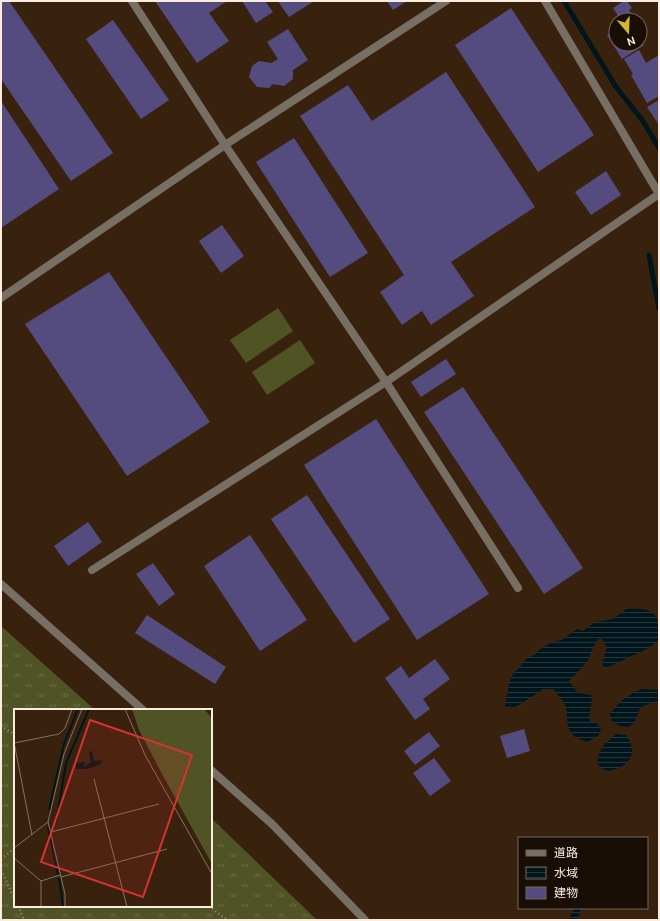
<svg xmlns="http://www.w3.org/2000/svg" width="660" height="921" font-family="Ubuntu,'Noto Sans JP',sans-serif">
<defs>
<pattern id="grass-tufts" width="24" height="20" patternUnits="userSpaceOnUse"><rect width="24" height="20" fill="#505424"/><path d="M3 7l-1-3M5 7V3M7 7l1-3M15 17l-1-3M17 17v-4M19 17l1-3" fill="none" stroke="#6a6d44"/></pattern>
<pattern id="water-rules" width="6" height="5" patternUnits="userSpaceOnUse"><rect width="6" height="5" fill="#00161c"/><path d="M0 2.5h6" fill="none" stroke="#26383d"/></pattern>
</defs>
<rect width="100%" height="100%" fill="#38220e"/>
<!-- grass -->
<polygon fill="url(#grass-tufts)" points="1,626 95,710 15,710 15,906 211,906 211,818 317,920 1,920"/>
<!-- pitch -->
<g fill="#505424">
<polygon points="278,308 293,331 246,363 230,340"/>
<polygon points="300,340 315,363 267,395 252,372"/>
</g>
<!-- water -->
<g fill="url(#water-rules)">
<path d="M627,609C655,608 659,612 659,639C649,651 636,653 623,660C616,663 612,666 605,668L602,664L607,647L601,638L596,641L587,662L569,681L578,693L591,695C594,705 587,713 590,722L598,724L601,730L598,736L587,742C564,734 569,728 566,708C565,702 557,694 553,689H543L521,704L510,709L505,706L509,683L513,674L527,658L536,654L540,649L553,642L562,640L577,629L583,631L595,622L613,619Z"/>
<path d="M642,689L659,690V700L641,707L634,723L629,727L620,726L612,722L610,714C618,703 628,694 642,689Z"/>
<path d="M616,734L626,735C640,753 628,768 608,771L601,768L597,763C600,746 604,745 616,734Z"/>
<polygon points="574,908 581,908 578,920 569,920"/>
</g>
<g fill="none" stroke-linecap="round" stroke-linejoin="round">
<!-- stream -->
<g stroke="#00161c" stroke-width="5">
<polyline points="564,1 616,87 643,121 659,148"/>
<polyline points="649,255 659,309"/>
</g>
</g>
<!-- building -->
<g fill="#544c7f">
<polygon points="1,1 9,1 113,153 71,181 1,79"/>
<polygon points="155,1 227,1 209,13 229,41 197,63"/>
<polygon points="242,1 265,1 273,12 256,23"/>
<polygon points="278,1 314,1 289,17"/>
<polygon points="387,1 407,1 393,10"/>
<polygon points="624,1 627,1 632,8 629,10 635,20 616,20 616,44 640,44 640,39 644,45 622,59 607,35 615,30 610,23 619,17 613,8"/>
<polygon points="511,8 594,135 538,172 455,45"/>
<polygon points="113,20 169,100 141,119 86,39"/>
<polygon points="640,27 644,34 640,37"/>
<polygon points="288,29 308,60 293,70 293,79 284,86 273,84 269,88 257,87 249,77 252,66 259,61 271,63 278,59 267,42"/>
<polygon points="639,50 646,63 659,55 659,96 647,103 631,75 633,74 624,59"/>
<polygon points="446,72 535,207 451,262 474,296 431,325 422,311 402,325 380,292 404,275 300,116 348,85 372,121"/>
<polygon points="659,100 659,125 647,107"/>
<polygon points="1,101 59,189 1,228"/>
<polygon points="294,138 368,253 330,277 256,162"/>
<polygon points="606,171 621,195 591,215 575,192"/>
<polygon points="222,225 244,256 221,273 199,241"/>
<polygon points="109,272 210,422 127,476 25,324"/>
<polygon points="446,359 456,374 421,397 411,382"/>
<polygon points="463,387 583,568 544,594 424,412"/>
<polygon points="376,419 489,594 417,640 304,465"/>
<polygon points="307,495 390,619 354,643 271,519"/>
<polygon points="88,522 102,542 68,566 54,546"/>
<polygon points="250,535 307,620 260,651 204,566"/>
<polygon points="153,563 175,594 159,606 136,574"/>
<polygon points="147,615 226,667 215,684 135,633"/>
<polygon points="435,659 450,679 423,699 430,709 415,720 385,678 401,666 409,678"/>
<polygon points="524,729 530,751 507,758 500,736"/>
<polygon points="429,732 440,746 415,765 404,751"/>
<polygon points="434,758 451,781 430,796 413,773"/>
</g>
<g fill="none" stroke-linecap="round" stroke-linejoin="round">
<!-- path -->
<g stroke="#9b8979" stroke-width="2.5" stroke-dasharray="1 3" stroke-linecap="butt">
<polyline points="1,726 15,735"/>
<polyline points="1,859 15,848"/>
<polyline points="1,870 15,900"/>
<polyline points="18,906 24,920"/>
<polyline points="209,906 227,920"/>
</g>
<!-- street -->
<g stroke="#776f63" stroke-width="8">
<polyline points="132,1 225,145 386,382 518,588"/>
<polyline points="545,1 659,194"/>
<polyline points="1,298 225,145 446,1"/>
<polyline points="92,570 386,382 659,194"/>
<polyline points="1,584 143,710"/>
<polyline points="211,770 272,824 365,920"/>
</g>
</g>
<!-- overview -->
<g transform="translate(14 709)">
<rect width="198" height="198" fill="#38220e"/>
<path d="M118,0H190L198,9V155L148,65L125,21Z" fill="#505424"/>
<path d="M78,42L80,52L88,51L87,55L73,60H62V54L71,53L70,58L77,53L75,43Z" fill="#00161c"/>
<path fill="none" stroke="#00161c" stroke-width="2" d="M35,101L50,35L64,0M42,114L52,54L75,0M34,118L44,166M45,169L49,198"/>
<path fill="none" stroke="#867362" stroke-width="1" d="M111,0L131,46L198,165M0,33L18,126M0,34L45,25L51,19L58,0M80,70L113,198M34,113L51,185V198M37,123L145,95M0,139L34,113L50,45L68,0M0,149L27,172V198M47,168L153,140M27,172L46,166"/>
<path fill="#d83231" fill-opacity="0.15" stroke="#d83231" stroke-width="2" d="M76,11L178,46L129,188L27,153Z"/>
<rect width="198" height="198" fill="none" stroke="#fbece0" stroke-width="2"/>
</g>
<!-- border -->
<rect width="660" height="921" fill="none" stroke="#fbece0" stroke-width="4"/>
<!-- legend -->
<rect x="518" y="837" width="130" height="72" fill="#180e06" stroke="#73675d"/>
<rect x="526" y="850" width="20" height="6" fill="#776f63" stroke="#73675d"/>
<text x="554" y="857" font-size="12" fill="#fbece0">道路</text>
<rect x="526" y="867" width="20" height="12" fill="url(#water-rules)" stroke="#73675d"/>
<text x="554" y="877" font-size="12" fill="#fbece0">水域</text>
<rect x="526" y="887" width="20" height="12" fill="#544c7f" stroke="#73675d"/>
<text x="554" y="897" font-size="12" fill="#fbece0">建物</text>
<!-- north arrow -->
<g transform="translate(628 32) rotate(161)"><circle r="19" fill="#180e06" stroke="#73675d"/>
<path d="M0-3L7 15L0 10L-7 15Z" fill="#d3b635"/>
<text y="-6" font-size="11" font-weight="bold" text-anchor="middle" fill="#fbece0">N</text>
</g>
</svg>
